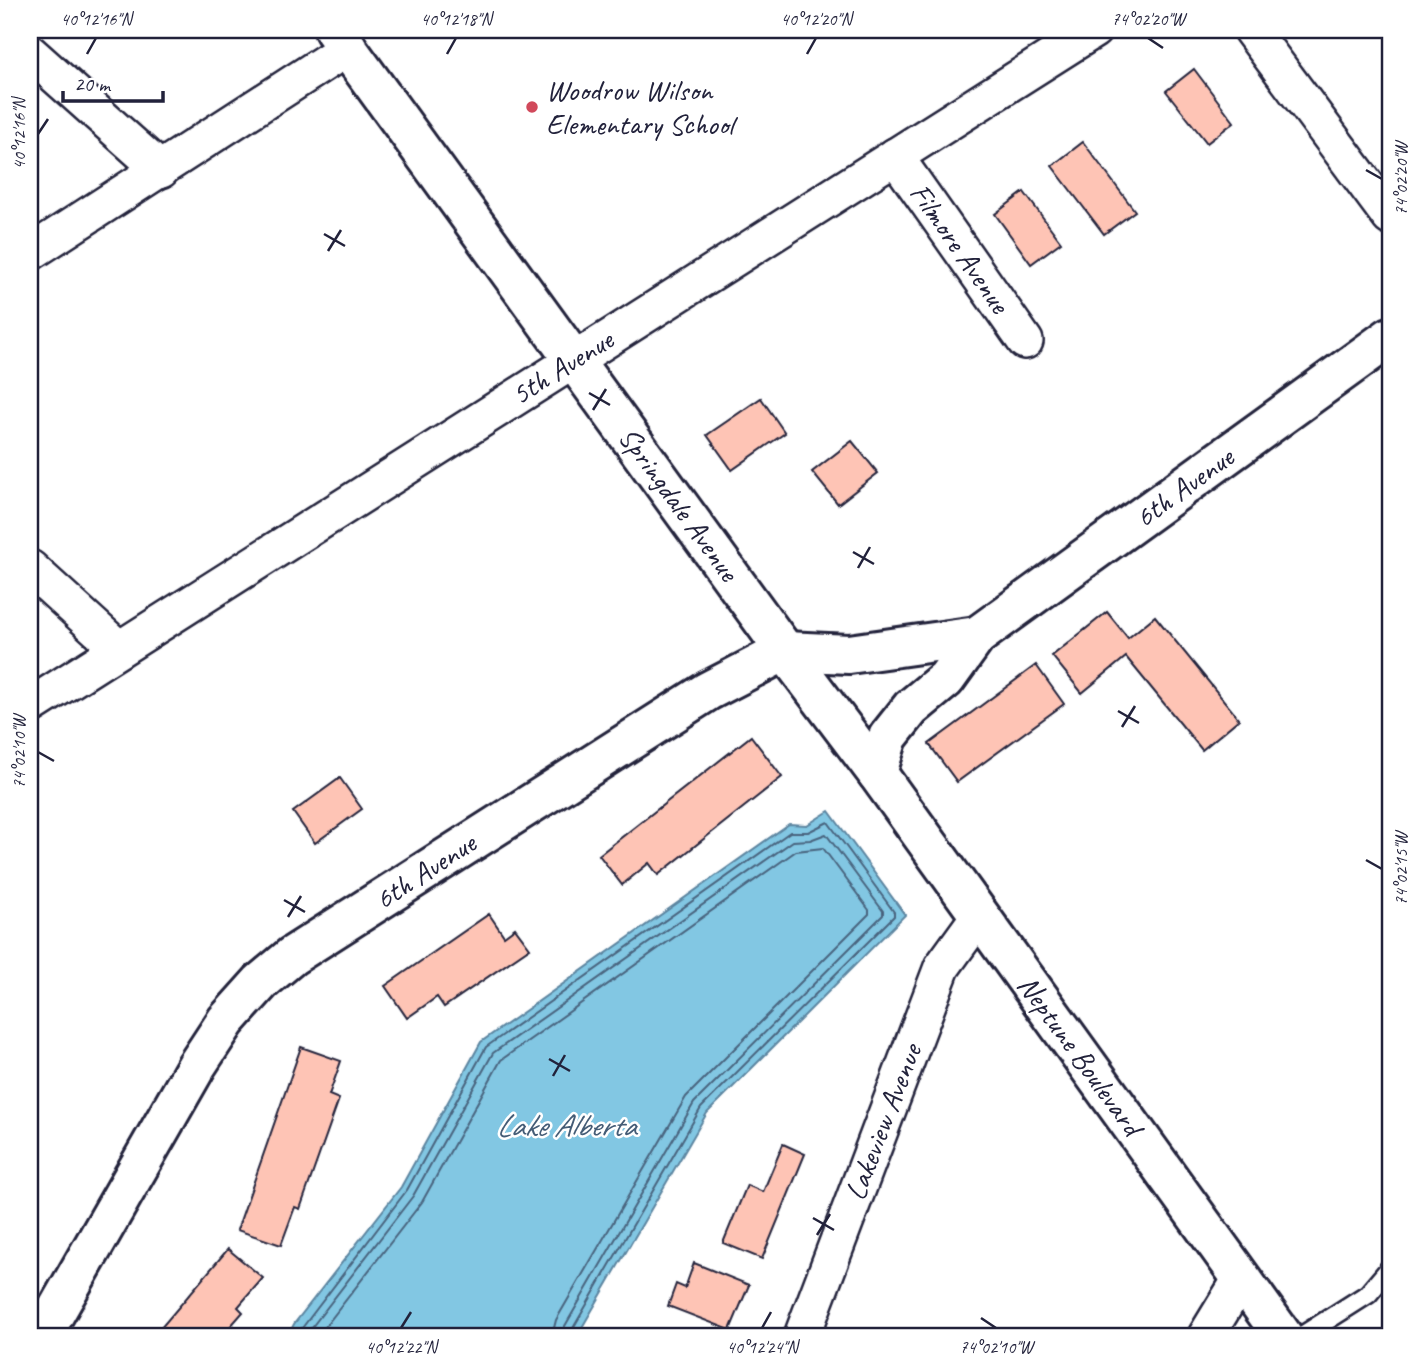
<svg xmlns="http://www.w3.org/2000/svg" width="1420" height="1366" font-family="Caveat,sans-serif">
<rect width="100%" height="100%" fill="#fff"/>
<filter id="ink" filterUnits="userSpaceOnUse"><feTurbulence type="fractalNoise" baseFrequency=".0143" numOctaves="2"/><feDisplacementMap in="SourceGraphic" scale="14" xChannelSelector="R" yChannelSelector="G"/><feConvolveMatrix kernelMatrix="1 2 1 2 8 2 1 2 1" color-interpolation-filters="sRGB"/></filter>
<g filter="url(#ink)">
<!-- water -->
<polygon fill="#82c7e3" stroke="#5c85a0" stroke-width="2" points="829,811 905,915 707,1113 577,1336 288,1336 294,1324 401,1187 481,1042 789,824 807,825"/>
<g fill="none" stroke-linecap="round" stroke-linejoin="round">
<!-- shore -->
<g stroke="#48647e" stroke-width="2">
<polyline points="296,1336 407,1190 486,1047 790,832 808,832 828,822 894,912 894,916 701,1108 572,1330 571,1336"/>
<polyline points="305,1336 413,1196 493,1053 793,841 810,840 826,834 883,911 883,915 694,1103 565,1326 562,1336"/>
<polyline points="318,1336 422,1202 501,1060 796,851 823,848 869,910 869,914 686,1097 556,1320 552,1336"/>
</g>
</g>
<!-- building -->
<g fill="#fec4b5" stroke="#22223b" stroke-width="2">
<polygon points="1194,69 1234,122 1207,143 1166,91"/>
<polygon points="1083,142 1135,211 1104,234 1052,166"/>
<polygon points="1024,192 1061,242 1031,264 995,214"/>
<polygon points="761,398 785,433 732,470 707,435"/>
<polygon points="852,441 878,473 838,504 812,472"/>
<polygon points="1107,612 1128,638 1155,616 1239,719 1202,750 1126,657 1082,693 1052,656"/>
<polygon points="1036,665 1064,704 957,782 929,744"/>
<polygon points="751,736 782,777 658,875 649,863 622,885 599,855"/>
<polygon points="340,778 362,809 315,843 293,812"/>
<polygon points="489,914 504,936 515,928 530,948 444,1007 437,997 407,1018 385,986"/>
<polygon points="301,1047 341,1061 329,1095 339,1099 300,1209 295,1207 281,1245 237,1230"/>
<polygon points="783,1144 805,1154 762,1259 723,1243 747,1185 763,1192"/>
<polygon points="228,1249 263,1278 238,1307 243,1312 222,1336 154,1336"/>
<polygon points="694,1263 749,1285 730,1330 668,1306 676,1284 685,1288"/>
</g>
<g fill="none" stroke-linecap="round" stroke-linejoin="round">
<defs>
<polyline id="service" points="1302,1336 1368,1294 1390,1268"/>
<g id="minor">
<polyline points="1251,30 1390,217"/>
<polyline points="30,53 161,170"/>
<polyline points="895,156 1025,341"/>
<polyline points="30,253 349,47"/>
<polyline points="30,568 119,649"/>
<polyline points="30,706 1094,30"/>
<polyline points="802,1336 942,967 979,916"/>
<polyline points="1206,1336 1242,1277"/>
</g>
<g id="tertiary">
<polyline points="334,30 785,651 877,773 1283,1336"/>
<polyline points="877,773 888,737 911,708 946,679 977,636 1390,337"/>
<polyline points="42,1336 197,1065 226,1021 261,982 292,956 708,691 785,651 849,654 977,636"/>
</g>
</defs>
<!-- service casing -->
<use href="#service" stroke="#22223b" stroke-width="23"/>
<!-- minor casing -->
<use href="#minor" stroke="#22223b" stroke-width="40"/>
<!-- tertiary casing -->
<use href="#tertiary" stroke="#22223b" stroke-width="44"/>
<!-- service -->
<use href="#service" stroke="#fff" stroke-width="18"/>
<!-- minor -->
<use href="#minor" stroke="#fff" stroke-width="35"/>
<!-- tertiary -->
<use href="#tertiary" stroke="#fff" stroke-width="38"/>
</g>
</g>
<!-- ticks -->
<path fill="none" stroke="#22223b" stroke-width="2.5" d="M1148,38L1163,48M87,54L96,38M447,54L456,38M807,54L816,38M38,134L48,119M1366,170L1382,179M324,234L345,246M328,251L341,230M589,393L610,405M593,410L606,389M853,552L874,564M858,568L870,547M1118,711L1139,723M1122,727L1135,706M38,752L54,761M1366,860L1382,869M284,900L305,912M288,917L301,896M549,1059L570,1071M553,1076L565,1055M813,1218L834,1230M817,1235L830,1214M981,1318L996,1328M401,1328L411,1312M762,1328L771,1312"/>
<!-- markers -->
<circle fill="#d1495b" stroke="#fff" stroke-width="2.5" cx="532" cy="107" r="7"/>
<g text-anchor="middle" stroke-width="5" stroke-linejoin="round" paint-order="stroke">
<!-- poi labels -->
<g font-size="30" fill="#22223b" stroke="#fff" text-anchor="start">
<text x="546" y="100">Woodrow Wilson<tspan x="546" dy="34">Elementary School</tspan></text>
</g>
<!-- street labels -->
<g font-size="30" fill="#22223b" stroke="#fff">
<text transform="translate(960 248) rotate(55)" y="10">Filmore Avenue</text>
<text transform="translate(562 367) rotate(-32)" y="10">5th Avenue</text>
<text transform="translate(1184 487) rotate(-36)" y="10">6th Avenue</text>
<text transform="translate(679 504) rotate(54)" y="10">Springdale Avenue</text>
<text transform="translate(425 871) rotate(-33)" y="10">6th Avenue</text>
<text transform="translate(1080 1055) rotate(54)" y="10">Neptune Boulevard</text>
<text transform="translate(883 1122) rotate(-69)" y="10">Lakeview Avenue</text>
</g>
<!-- water labels -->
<g font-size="32" font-style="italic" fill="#445c76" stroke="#fff">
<text x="566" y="1136">Lake Alberta</text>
</g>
</g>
<!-- margin -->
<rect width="1420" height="1366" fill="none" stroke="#fff" stroke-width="77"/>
<!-- scale -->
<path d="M63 91v10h100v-10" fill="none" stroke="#22223b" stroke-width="3.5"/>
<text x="74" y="91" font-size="21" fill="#22223b" stroke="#ffffff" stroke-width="5" paint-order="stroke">20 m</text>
<rect x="38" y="38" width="1344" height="1290" fill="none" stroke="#22223b" stroke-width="2.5"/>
<g font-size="18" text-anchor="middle" fill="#22223b">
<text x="96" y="25">40°12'16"N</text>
<text x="456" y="25">40°12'18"N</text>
<text x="816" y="25">40°12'20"N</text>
<text x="1148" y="25">74°02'20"W</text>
<text transform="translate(19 134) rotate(-90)" y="6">40°12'16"N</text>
<text transform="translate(1401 179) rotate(-90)" y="6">74°02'20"W</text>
<text transform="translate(19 752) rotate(-90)" y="6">74°02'10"W</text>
<text transform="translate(1401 869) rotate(-90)" y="6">74°02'15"W</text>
<text x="401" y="1353">40°12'22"N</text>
<text x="762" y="1353">40°12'24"N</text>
<text x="996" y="1353">74°02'10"W</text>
</g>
</svg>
